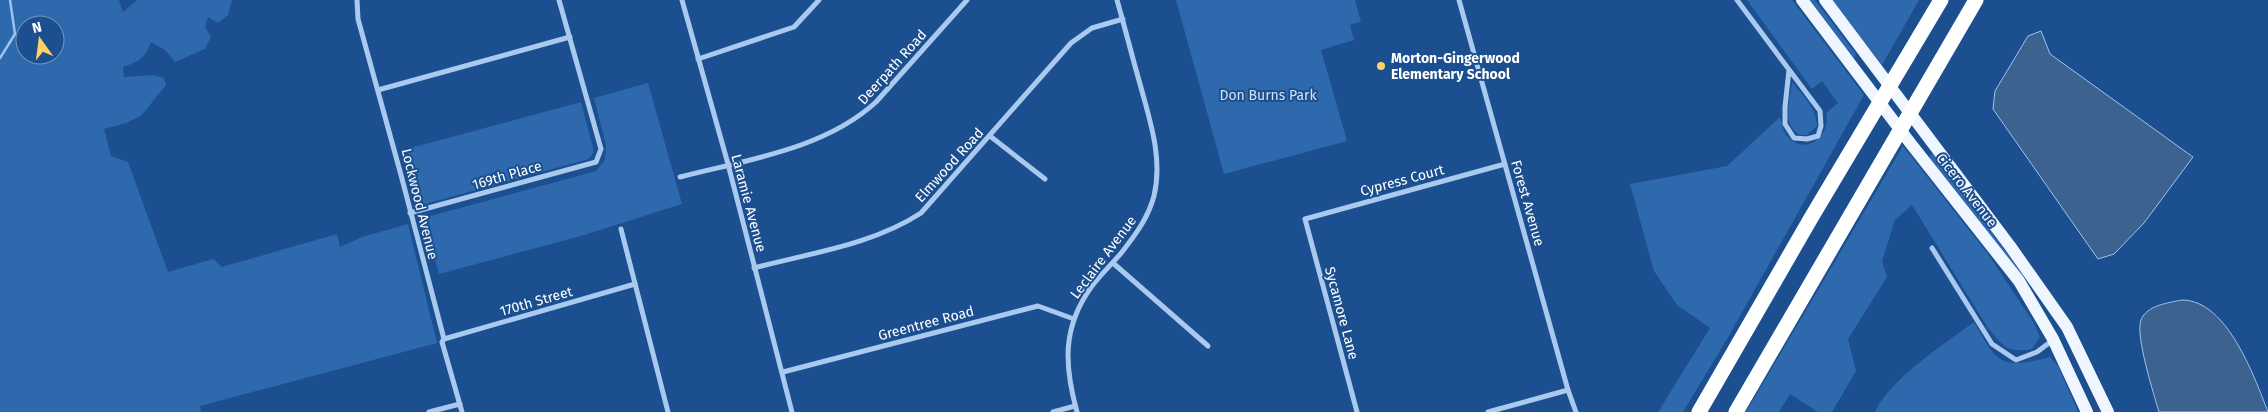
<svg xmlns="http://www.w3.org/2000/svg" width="2268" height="412" font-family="'Fira Sans',sans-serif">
<rect width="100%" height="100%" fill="#1b4f8f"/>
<!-- green -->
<g fill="#2e69ad" fill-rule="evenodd">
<path d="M0,0H119L123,12L137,0H232L228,15L218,23L208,17L205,27L211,37L205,49L175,62L165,50L151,42C144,59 140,61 123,67L124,77L153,75L164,78L166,85L141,116L126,123L104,129L111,156L128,162L168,272L213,259L222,267L337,234L340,247L362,237L408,224L437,343L200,406L201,412H0ZM25,25H55V55H25Z"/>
<polygon points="1176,0 1355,0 1361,22 1350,25 1354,40 1321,50 1347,141 1224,174"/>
<path d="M1747,0H1792L1864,95L1727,339L1683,412H1658L1710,328L1677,305L1654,271L1630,184L1727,166L1780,117C1782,123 1783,132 1787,136C1804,157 1832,136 1826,113L1838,103L1822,81L1812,89Z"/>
<polygon points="1809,0 1815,0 1856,54 1854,59"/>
<polygon points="1832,0 1919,0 1882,65"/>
<path d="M1792,82C1803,96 1816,107 1817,126L1807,135H1800C1781,125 1790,100 1792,82Z"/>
<polygon points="648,83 682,204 581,236 439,274 425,223 427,217 596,171 605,160 606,145 594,98"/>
<polygon points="581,102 593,148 593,153 589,159 421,205 407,149"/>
<path d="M1903,146L1988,254L2034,323L2040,337L2032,349C2007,353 2004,347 1988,328L1912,205L1895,220L1882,261L1887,277L1848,339L1856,371L1832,412H1818L1790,394L1779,412H1746Z"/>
<polygon points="1932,153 2024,276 2022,277 1929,157"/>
<path d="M1974,322C1998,364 2000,370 2050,357L2058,366L2078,412H1875C1890,379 1944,344 1974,322Z"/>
</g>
<!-- water -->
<g fill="#3c6290" stroke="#9cc4f0">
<polygon points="2041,31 2050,54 2193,157 2144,223 2114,254 2098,259 1993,109 1995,91 2028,36"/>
<path d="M2182,300C2227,300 2254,376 2268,412H2159C2154,395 2135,335 2141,320C2147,305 2168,303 2182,300Z"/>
</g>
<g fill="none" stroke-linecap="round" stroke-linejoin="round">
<!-- stream -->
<polyline stroke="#9cc4f0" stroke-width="2.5" points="0,58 15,34 10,0"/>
<!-- street -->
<g stroke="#a9c9ee" stroke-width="5">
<polyline points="357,0 358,19 401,175 444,339 442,342 462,412"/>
<polyline points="682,0 728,164 792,412"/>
<polyline points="1459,0 1568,390 1576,412"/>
<polyline points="1737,0 1820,111 1821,126 1818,136 1807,139 1794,138 1785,124 1785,107 1789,70"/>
<polyline points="698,59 794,27 819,0"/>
<polyline points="378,90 570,37"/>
<polyline points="990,136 1045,179"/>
<path d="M680,177C746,160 825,149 876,102L967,0"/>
<polyline points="410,213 596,162 601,149 559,0"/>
<polyline points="621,229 668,412"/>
<polyline points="1932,248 1992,344 2016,360 2037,352 2053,340"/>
<polyline points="1113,263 1208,346"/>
<path d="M754,268C810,253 872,245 921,213L1071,43L1092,28L1123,19"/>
<polyline points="444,339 635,284"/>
<polyline points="783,372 1038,306 1074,319"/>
<polyline points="429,412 460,404"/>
<polyline points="1053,412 1075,406"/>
<path d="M1077,412C1064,365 1062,327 1092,286C1101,274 1113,263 1122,252C1136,234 1148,218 1154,196C1163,158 1150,121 1140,84C1132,56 1125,28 1117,0"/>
<polyline points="1357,412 1305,219 1505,164"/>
<polyline points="1488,412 1568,390"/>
</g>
<!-- primary -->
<g stroke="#f0f6ff" stroke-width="12">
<polyline points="1802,0 1911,144 2019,281 2053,339 2087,412"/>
<polyline points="1825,0 2010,246 2067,327 2108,412"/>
</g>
<!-- highway -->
<g stroke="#fff" stroke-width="15">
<polyline points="1699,412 1811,218 1941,0"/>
<polyline points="1736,412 1976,0"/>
</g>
</g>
<!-- markers -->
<circle fill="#ffd166" stroke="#1b4f8f" stroke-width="2" cx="1381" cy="66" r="5"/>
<g text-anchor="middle" stroke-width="4" stroke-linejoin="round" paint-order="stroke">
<!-- poi labels -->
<g font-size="14" font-weight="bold" fill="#fff" stroke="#1b4f8f" text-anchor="start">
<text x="1391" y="63">Morton-Gingerwood<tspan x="1391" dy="16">Elementary School</tspan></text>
</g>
<!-- street labels -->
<g font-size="14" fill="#fff" stroke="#1b4f8f">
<text transform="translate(892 67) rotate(-48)" y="5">Deerpath Road</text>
<text transform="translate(949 165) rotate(-48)" y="5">Elmwood Road</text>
<text transform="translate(507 175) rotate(-16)" y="5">169th Place</text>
<text transform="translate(1402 180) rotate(-15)" y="5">Cypress Court</text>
<text transform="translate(1967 190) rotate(52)" y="5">Cicero Avenue</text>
<text transform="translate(749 203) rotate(75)" y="5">Laramie Avenue</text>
<text transform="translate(1528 203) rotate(74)" y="5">Forest Avenue</text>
<text transform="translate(420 204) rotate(76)" y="5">Lockwood Avenue</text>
<text transform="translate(1103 257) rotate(-53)" y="5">Leclaire Avenue</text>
<text transform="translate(536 301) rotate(-16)" y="5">170th Street</text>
<text transform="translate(1342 313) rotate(75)" y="5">Sycamore Lane</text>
<text transform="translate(926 323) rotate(-15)" y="5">Greentree Road</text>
</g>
<!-- park labels -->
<g font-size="14" fill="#cfe3fa" stroke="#1b4f8f">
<text x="1268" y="100">Don Burns Park</text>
</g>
</g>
<!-- north arrow -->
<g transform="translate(40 40) rotate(346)"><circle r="24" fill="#1b4f8f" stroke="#7695bc"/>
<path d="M0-4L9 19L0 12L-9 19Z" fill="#ffd166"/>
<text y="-8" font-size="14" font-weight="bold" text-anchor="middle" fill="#ffffff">N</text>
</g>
</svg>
